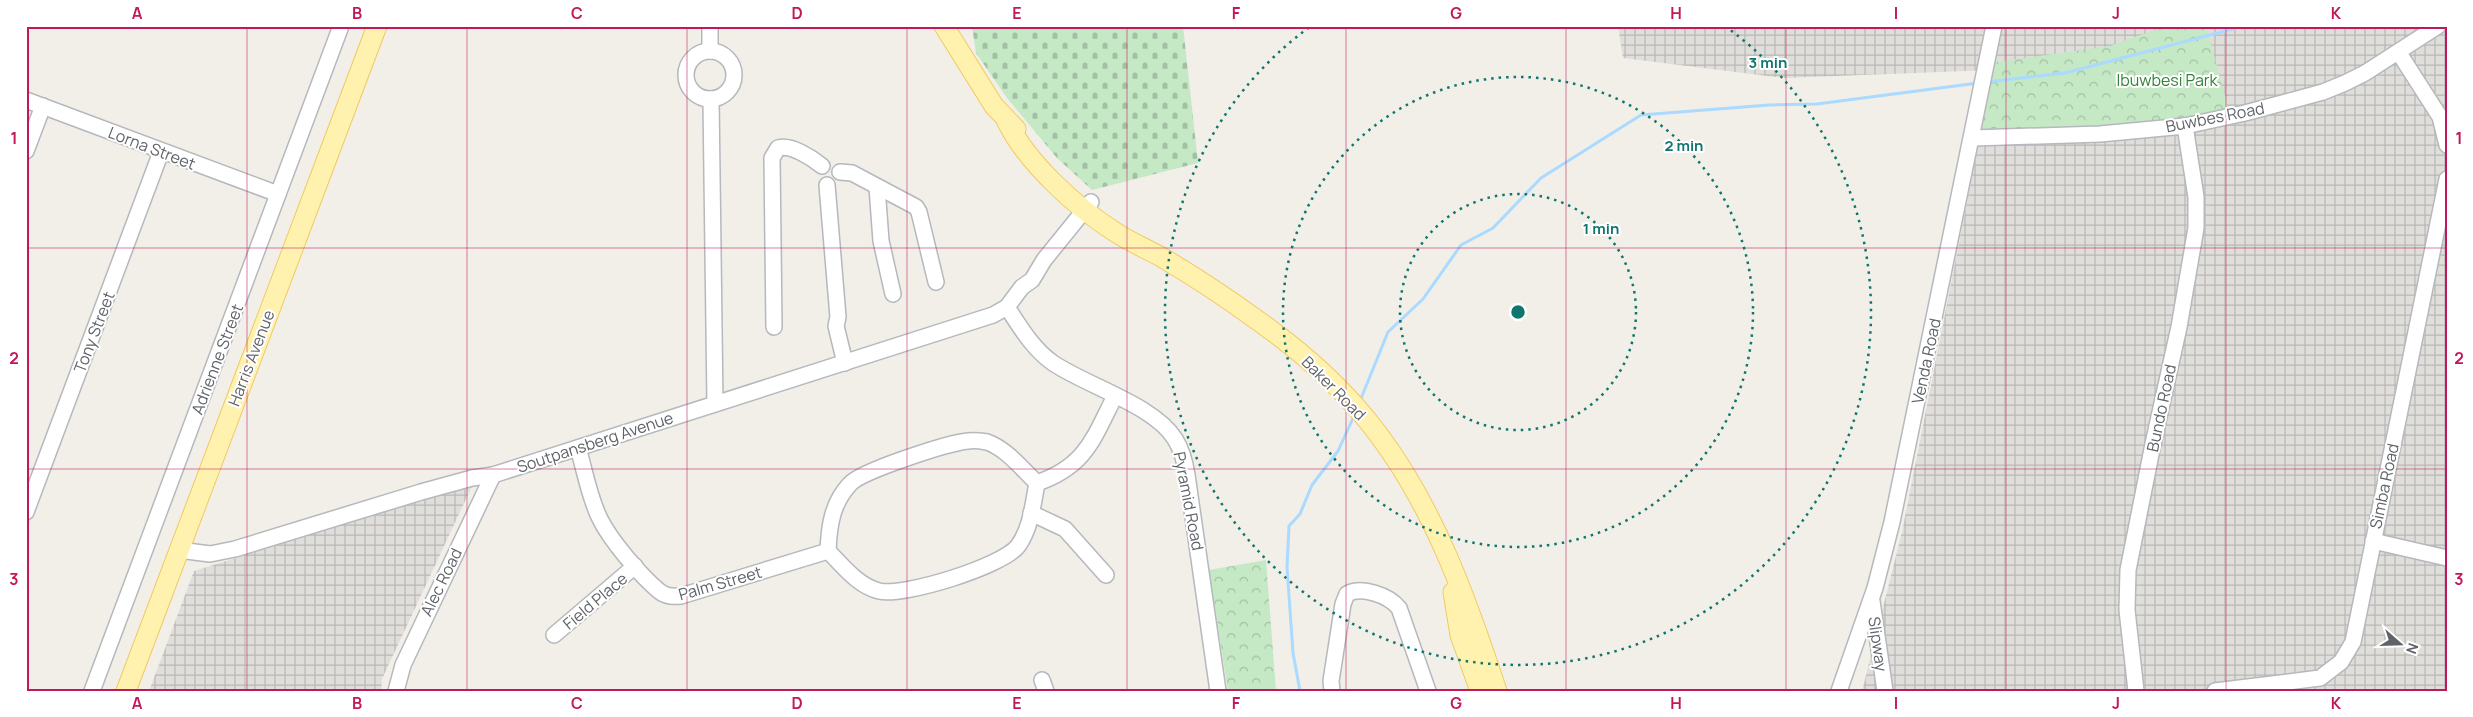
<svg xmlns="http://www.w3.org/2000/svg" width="2473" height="717" font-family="Manrope,sans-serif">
<defs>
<pattern id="industrial-grid" width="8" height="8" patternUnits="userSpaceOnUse" patternTransform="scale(1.25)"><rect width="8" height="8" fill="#e0deda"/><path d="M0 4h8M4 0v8" fill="none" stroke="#b9b8b5"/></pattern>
<pattern id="forest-crowns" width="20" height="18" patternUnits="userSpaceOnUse" patternTransform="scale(1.25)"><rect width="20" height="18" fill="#c5e8c5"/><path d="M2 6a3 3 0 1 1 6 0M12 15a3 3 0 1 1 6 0" fill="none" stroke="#a3c0a4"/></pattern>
<pattern id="cemetery-stones" width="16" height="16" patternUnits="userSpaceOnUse" patternTransform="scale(1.25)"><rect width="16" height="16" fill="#c5e8c5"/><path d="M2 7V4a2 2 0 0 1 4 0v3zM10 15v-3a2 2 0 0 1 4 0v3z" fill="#a3c0a4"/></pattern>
</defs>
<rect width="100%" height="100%" fill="#f1efe8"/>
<!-- industrial -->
<g fill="url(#industrial-grid)">
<polygon points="1618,26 2447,26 2447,691 1862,691 1902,532 1993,70 1784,78 1623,58"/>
<polygon points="473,484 382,679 381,691 149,691 194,571"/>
</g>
<!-- forest -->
<g fill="url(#forest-crowns)">
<polygon points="2166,26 2206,26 2231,118 2185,130 2076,143 1966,142 1982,64 2110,46"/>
<polygon points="1266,560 1276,691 1228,691 1209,570"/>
</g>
<!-- cemetery -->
<polygon fill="url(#cemetery-stones)" points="972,26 1183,26 1198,163 1092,190 1057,158 1007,98 976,53"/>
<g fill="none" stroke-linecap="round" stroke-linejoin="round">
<!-- stream -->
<g stroke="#aadaff" stroke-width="3">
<polyline points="1987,82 2065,73 2244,26"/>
<polyline points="1360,401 1388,332 1423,299 1461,245 1493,228 1541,178 1641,115 1769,105 1817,104 1978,83"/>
<polyline points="1300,691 1293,653 1287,567 1289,526 1300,514 1312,485 1338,451 1354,416"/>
</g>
<defs>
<g id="minor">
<polyline points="710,26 710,51"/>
<circle cx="710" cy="75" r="24"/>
<polyline points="2399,53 2440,117 2447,145"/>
<polyline points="711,99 715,404"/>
<polyline points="26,100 278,194"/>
<polyline points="1973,138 2100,134 2185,126 2245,113 2323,92 2345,83 2365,73 2438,26"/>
<polyline points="26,151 43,106"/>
<polyline points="840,172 852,173 916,207 919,212 936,282"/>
<polyline points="827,185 838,317 836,326 845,363"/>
<polyline points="877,187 881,241 893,294"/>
<path d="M1007,307C1020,327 1033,349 1053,363C1087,386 1154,405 1175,439C1182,450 1185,462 1187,475L1218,691"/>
<path d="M774,327L772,158L778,148C791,144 812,158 822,166"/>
<path d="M578,448C585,471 589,497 600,519C611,541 640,575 659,591C665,596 673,597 681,596L828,551"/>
<path d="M1037,483C1086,466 1093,439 1115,396"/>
<polyline points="26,512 161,152"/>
<polyline points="1031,513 1065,529 1106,575"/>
<polyline points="2373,541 2447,558"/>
<polyline points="179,550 210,554 235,549 421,492 472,478 493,475 993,315 1007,307 1022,287 1032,280 1044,260 1091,202"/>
<path d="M828,551C829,526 832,503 850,484C861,471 948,443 968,441C974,440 981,441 987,442C1007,449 1022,469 1037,483"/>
<path d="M828,551C843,566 858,586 879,591C904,597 1003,566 1018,546C1031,528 1033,504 1037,483"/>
<polyline points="1872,601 1885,691"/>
<polyline points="554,635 635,566"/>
<polyline points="1042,680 1046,691"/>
<polyline points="92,691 341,26"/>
<polyline points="396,691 403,665 493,475"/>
<path d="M1332,691L1331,681L1343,604L1347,594C1362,586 1388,595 1399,608L1428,691"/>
<polyline points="1839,691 1875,588 1892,522 1994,26"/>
<polyline points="2136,691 2127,610 2128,570 2153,444 2179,327 2196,228 2196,197 2185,126"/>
<polyline points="2215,691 2320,678 2341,662 2353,642 2447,179"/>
</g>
<g id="major">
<polyline points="944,26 994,106 1016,129"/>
<path d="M1007,122C1028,164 1076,207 1115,232C1130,242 1147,249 1163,258C1195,277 1227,298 1257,320C1301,351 1346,391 1378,434C1435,509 1468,603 1497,691"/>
<polyline points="1453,592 1460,635 1480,691"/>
<polyline points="126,691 377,26"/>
</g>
</defs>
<!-- minor casing -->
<use href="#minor" stroke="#b5b8bc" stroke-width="18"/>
<!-- major casing -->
<use href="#major" stroke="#f2c960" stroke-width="21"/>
<!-- minor -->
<use href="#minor" stroke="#fff" stroke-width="15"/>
<!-- major -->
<use href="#major" stroke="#fff2af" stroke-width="19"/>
</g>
<!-- grid -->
<path fill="none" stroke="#c2185b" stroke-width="1" stroke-opacity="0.55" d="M247,26V691M467,26V691M687,26V691M907,26V691M1127,26V691M1346,26V691M1566,26V691M1786,26V691M2006,26V691M2226,26V691M26,248H2447M26,469H2447"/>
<!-- distance rings -->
<g fill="none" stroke="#0f766e" stroke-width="2.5" stroke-dasharray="2.5 5">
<circle cx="1518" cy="312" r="118"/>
<circle cx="1518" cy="312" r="235"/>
<path d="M1725 26A353 353 0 1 1 1311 26"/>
</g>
<g text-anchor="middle" stroke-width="4" stroke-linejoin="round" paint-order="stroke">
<!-- park labels -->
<g font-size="16" fill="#348238" stroke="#fff">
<text x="2167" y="86">Ibuwbesi Park</text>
</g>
<!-- street labels -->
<g font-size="16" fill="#5f6368" stroke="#fff">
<text transform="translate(2215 117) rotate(-11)" y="6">Buwbes Road</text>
<text transform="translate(152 148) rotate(21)" y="6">Lorna Street</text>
<text transform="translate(94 332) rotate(-69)" y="6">Tony Street</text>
<text transform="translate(251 358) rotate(-69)" y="6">Harris Avenue</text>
<text transform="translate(217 359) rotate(-69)" y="6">Adrienne Street</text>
<text transform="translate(1926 361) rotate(-78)" y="6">Venda Road</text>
<text transform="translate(1334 388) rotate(45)" y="6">Baker Road</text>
<text transform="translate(2161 408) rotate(-78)" y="6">Bundo Road</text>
<text transform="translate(595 442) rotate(-18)" y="6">Soutpansberg Avenue</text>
<text transform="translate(2384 486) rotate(-78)" y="6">Simba Road</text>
<text transform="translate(1189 501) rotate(79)" y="6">Pyramid Road</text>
<text transform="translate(441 582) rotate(-64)" y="6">Alec Road</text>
<text transform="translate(720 583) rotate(-16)" y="6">Palm Street</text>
<text transform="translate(595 601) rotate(-40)" y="6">Field Place</text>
<text transform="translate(1878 644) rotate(82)" y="6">Slipway</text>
</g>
</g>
<circle cx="1518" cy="312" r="8" fill="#0f766e" stroke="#fff" stroke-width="2.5"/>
<g font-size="15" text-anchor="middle" font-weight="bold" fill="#0f766e" stroke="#fff" stroke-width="4" stroke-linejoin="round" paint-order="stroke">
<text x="1768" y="68">3 min</text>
<text x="1684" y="151">2 min</text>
<text x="1601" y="234">1 min</text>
</g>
<!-- border -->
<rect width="2473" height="717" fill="none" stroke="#ffffff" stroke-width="55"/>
<!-- north arrow -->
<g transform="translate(2400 644) rotate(110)" stroke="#ffffff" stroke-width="4" paint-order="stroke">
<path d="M0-4L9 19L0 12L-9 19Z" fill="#5f6368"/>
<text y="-8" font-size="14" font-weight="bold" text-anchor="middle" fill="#5f6368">N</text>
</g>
<rect x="28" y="28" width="2418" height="662" fill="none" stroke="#c2185b" stroke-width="2"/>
<g font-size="16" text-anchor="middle" font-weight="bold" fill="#c2185b">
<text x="137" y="19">A</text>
<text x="357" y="19">B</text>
<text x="577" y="19">C</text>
<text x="797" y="19">D</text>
<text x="1017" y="19">E</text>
<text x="1236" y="19">F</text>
<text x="1456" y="19">G</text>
<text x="1676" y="19">H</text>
<text x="1896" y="19">I</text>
<text x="2116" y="19">J</text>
<text x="2336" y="19">K</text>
<text x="14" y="144">1</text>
<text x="2459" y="144">1</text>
<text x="14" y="364">2</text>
<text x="2459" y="364">2</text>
<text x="14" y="585">3</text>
<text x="2459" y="585">3</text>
<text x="137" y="709">A</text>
<text x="357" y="709">B</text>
<text x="577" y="709">C</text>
<text x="797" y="709">D</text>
<text x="1017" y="709">E</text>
<text x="1236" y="709">F</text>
<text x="1456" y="709">G</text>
<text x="1676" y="709">H</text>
<text x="1896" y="709">I</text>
<text x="2116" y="709">J</text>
<text x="2336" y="709">K</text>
</g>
</svg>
